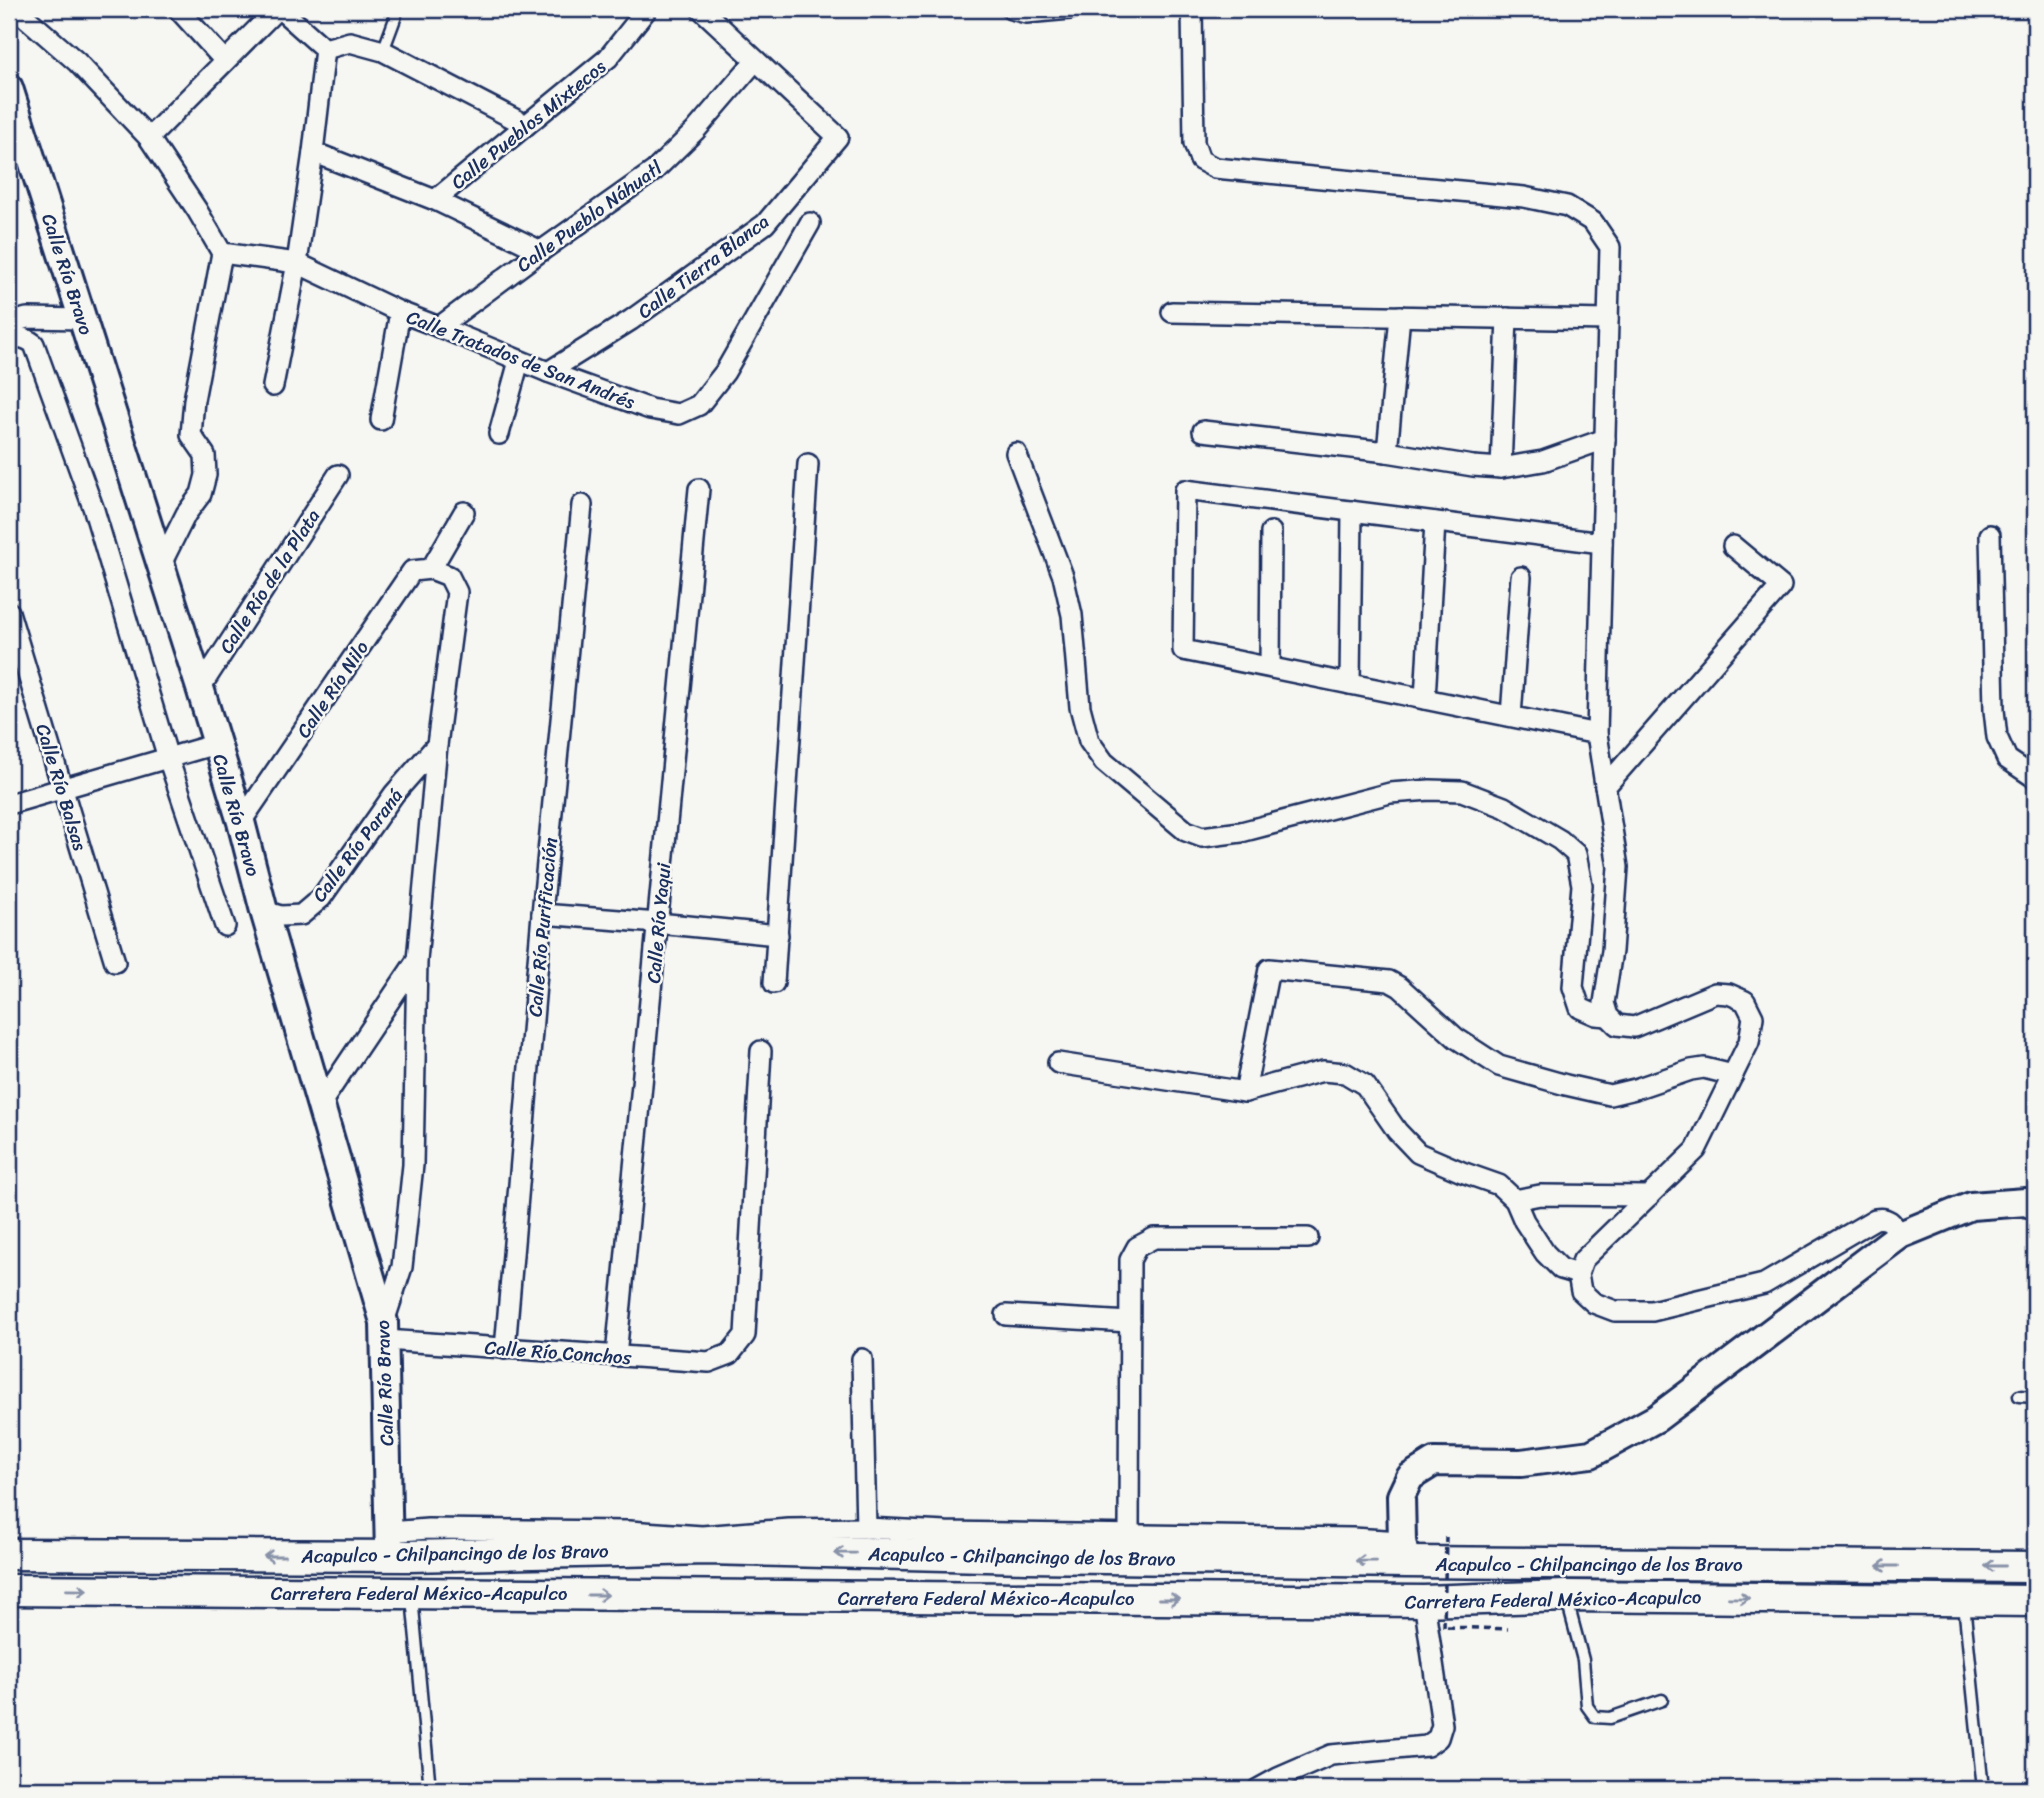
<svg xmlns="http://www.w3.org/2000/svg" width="2044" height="1798" font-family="Sriracha,sans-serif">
<rect width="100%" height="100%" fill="#f6f6f2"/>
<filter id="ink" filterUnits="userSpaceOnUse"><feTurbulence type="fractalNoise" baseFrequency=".0143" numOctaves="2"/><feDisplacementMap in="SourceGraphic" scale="14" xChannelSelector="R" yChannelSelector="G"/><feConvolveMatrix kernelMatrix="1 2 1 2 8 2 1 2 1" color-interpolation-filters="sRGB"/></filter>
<g filter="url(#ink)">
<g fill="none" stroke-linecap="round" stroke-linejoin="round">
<defs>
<g id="lane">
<polyline points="383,51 396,16"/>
<polyline points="2019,1396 2035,1397"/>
<polyline points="412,1597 430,1789"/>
<polyline points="1567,1600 1583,1660 1587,1706 1595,1717 1610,1718 1662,1700"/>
<polyline points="1964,1604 1983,1789"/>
</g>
<g id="street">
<polyline points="16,9 77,62 149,138 197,210 222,253 194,400 191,435 205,455 206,475 201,494 186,514 160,566"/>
<polyline points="178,9 225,61"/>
<polyline points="280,9 325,49 350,42 383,51 526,125"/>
<polyline points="1011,9 1026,13 1070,9"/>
<path d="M1192,9L1194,143L1200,160L1215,168L1524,197L1567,206L1593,222L1610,247L1597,734L1618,867L1612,951L1604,1003L1608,1016L1617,1025L1634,1027L1715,993L1729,994L1745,1001L1753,1017L1749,1042L1696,1150L1583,1260L1578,1274L1581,1291L1594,1303L1615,1311H1652L1764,1284L1875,1219C1889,1216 1893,1224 1900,1235"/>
<polyline points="149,138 277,9"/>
<polyline points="313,152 435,200 541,251"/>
<polyline points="435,200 608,58 647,9"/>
<polyline points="222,253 297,263 400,312 439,327 548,372 650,409 679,414 699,405 725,372 810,223"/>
<polyline points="1172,312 1608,320"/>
<polyline points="9,323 27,318 83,319"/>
<polyline points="439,327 541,251 654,171 695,131 755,61"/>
<path d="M9,340C19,336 25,337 34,344L94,510L168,758L225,926"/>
<polyline points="548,372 631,320 765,224 838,137 701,9"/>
<polyline points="273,386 297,263 313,152 325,49"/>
<polyline points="381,420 400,312"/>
<polyline points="1203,431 1387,452 1473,466 1501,468 1543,461 1605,439"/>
<polyline points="499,434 519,361"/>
<polyline points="1387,452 1400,316"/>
<polyline points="1016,453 1063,576 1072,615 1080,707 1089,741 1104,762 1186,831 1202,837 1241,832 1390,793 1430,790 1462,791 1504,807 1560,840 1576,854 1582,885 1573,987 1580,1008 1596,1015 1608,1016"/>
<polyline points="1501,468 1507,318"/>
<polyline points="1990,535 1994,710 1997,737 2007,759 2035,778"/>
<polyline points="431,569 464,512"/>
<polyline points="9,612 115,962"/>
<polyline points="1270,667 1271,532"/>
<polyline points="1350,684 1352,511"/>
<polyline points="200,688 338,475"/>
<polyline points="1425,699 1435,522"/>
<polyline points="1511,716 1521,577"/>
<polyline points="1597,734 1183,650 1185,490 1602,543"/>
<polyline points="1605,787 1781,586 1733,546"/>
<polyline points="9,804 216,744"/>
<polyline points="241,822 412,571 431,569 449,576 457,592 437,745 417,960 413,1165 402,1267 384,1322"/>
<polyline points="264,911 281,916 301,915 321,898 394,794 437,745"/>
<polyline points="542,914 658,923 778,935"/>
<polyline points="774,983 808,464"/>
<polyline points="1058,1063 1245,1092 1323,1071 1345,1073 1365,1085 1397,1131 1418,1153 1462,1172 1499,1185 1515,1200 1524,1221 1545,1253 1561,1269 1578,1274"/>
<polyline points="1245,1092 1269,969 1389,981 1400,987 1456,1038 1499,1066 1566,1085 1610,1095 1635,1089 1691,1070 1704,1068 1733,1075"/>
<polyline points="321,1103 417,960"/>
<polyline points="1515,1200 1540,1195 1649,1196"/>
<polyline points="1006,1315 1130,1322"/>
<polyline points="385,1340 709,1362 730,1354 745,1335 761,1051"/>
<polyline points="505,1349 542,914 582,505"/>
<polyline points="616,1356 699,489"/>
<polyline points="862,1359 866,1528"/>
<polyline points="389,1532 428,1529 629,1531 702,1536 789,1529 866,1528 946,1532 1352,1538 1402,1541"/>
<polyline points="1129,1534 1130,1260 1137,1247 1154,1238 1308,1238"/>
<polyline points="1258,1789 1278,1778 1331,1755 1427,1746 1438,1738 1442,1725 1424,1601"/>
</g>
<g id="secondary">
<polyline points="9,88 200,688 241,822 264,911 384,1322 389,1556"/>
<polyline points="1406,1562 1402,1541 1401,1496 1410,1477 1434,1462 1521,1463 1591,1454 1657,1418 1900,1235 1971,1206 2026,1202 2035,1206"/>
</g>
<g id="primary">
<polyline points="9,1554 409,1556 707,1549 1028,1557 1406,1562 2035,1567"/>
<polyline points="9,1590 1424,1601 1566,1596 2035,1601"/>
</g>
</defs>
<!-- lane casing -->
<use href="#lane" stroke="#1b2f5e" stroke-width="15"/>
<!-- street casing -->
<use href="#street" stroke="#1b2f5e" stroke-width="24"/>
<!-- secondary casing -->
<use href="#secondary" stroke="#1b2f5e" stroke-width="32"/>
<!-- primary casing -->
<use href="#primary" stroke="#1b2f5e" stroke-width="35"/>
<!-- path -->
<polyline stroke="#1b2f5e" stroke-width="3.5" stroke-dasharray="7 5" stroke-linecap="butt" points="1447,1627 1508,1629"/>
<!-- lane -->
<use href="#lane" stroke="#f6f6f2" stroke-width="10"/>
<!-- street -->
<use href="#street" stroke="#f6f6f2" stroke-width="19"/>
<!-- secondary -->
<use href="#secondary" stroke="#f6f6f2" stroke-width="26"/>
<!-- primary -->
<use href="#primary" stroke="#f6f6f2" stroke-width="30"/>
<!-- path-bridge -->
<polyline stroke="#1b2f5e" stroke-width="3.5" stroke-dasharray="7 5" stroke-linecap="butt" points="1444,1627 1446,1537"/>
</g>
<!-- one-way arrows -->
<defs><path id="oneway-shaft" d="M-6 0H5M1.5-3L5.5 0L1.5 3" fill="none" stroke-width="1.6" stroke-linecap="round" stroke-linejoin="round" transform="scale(1.75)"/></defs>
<g stroke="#8892a8">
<use href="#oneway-shaft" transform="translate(845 1553) rotate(-179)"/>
<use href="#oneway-shaft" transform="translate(274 1556) rotate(-180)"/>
<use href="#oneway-shaft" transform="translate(1366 1561) rotate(-179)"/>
<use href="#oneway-shaft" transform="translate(1887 1566) rotate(-180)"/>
<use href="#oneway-shaft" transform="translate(1995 1566) rotate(-180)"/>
<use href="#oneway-shaft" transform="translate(77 1590) rotate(1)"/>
<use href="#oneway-shaft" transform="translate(598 1595)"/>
<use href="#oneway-shaft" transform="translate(1739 1598) rotate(1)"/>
<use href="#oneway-shaft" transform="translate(1169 1599)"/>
</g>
</g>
<g text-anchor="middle" stroke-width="5" stroke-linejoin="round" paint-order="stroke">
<!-- street labels -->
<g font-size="19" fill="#1b2f5e" stroke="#f6f6f2">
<text transform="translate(528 124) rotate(-39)" y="7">Calle Pueblos Mixtecos</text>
<text transform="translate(589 216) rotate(-36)" y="7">Calle Pueblo Náhuatl</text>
<text transform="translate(703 266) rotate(-37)" y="7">Calle Tierra Blanca</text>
<text transform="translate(68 274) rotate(72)" y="7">Calle Río Bravo</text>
<text transform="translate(521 359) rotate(21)" y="7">Calle Tratados de San Andrés</text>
<text transform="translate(269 581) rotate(-57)" y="7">Calle Río de la Plata</text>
<text transform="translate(332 689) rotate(-56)" y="7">Calle Río Nilo</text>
<text transform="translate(62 787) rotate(73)" y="7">Calle Río Balsas</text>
<text transform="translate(237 815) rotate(74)" y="7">Calle Río Bravo</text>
<text transform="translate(357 845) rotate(-53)" y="7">Calle Río Paraná</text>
<text transform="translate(658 923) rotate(-85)" y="7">Calle Río Yaqui</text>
<text transform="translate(542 927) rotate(-85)" y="7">Calle Río Purificación</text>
<text transform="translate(558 1352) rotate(4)" y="7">Calle Río Conchos</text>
<text transform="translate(384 1383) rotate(-92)" y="7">Calle Río Bravo</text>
<text transform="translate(455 1553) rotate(-1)" y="7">Acapulco - Chilpancingo de los Bravo</text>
<text transform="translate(1022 1556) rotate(1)" y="7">Acapulco - Chilpancingo de los Bravo</text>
<text x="1589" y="1571">Acapulco - Chilpancingo de los Bravo</text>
<text x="419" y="1600">Carretera Federal México-Acapulco</text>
<text x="986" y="1605">Carretera Federal México-Acapulco</text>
<text transform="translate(1553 1599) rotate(-1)" y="7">Carretera Federal México-Acapulco</text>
</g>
</g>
<!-- margin -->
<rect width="2044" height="1798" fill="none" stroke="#f6f6f2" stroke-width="35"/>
<rect x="18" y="18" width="2009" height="1763" fill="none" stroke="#1b2f5e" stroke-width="2.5" filter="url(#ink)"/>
</svg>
